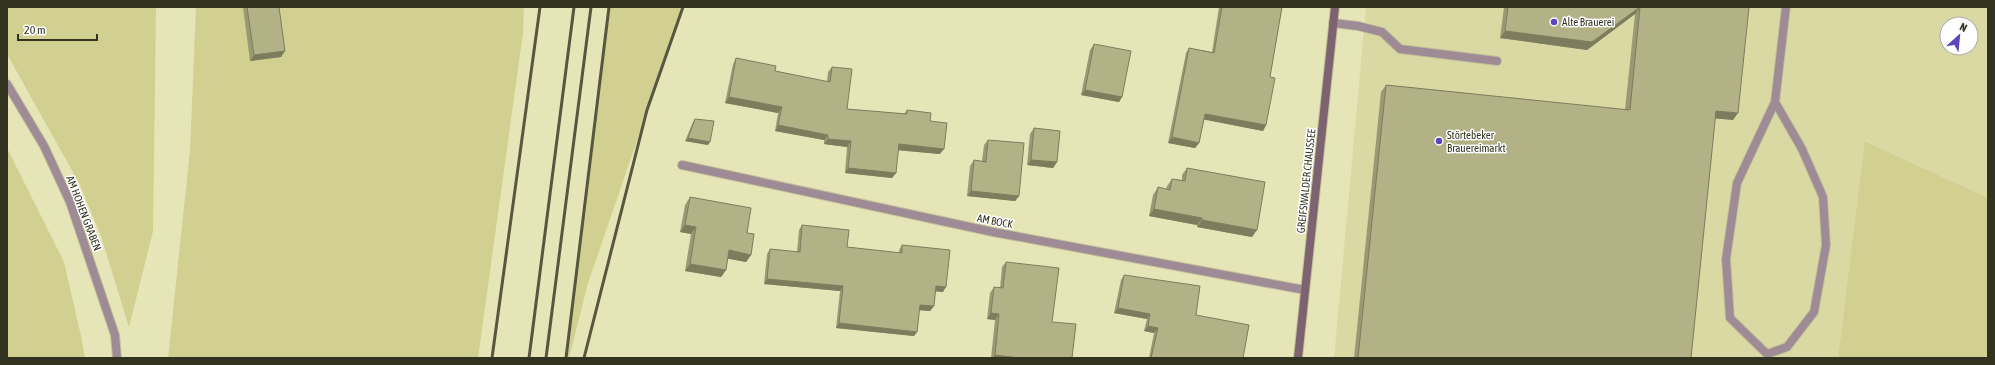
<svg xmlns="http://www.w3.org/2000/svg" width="1995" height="365" font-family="'Asap Condensed',sans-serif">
<rect width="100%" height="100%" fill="#e6e5b8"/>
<!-- built -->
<path fill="#dad9a4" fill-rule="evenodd" d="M1366,7H1988V198L1866,141L1838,358H1334ZM1947,24H1971V48H1947Z"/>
<!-- green -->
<g fill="#d1d090">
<polygon points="7,7 156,7 153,231 129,327 101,236 79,183 7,54"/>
<polygon points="196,7 524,7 523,33 478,358 168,358 190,151"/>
<polygon points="609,7 683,7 588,283 569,358 566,358"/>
<polygon points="1865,141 1988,198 1988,358 1838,358"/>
<polygon points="7,148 64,262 81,336 85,358 7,358"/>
</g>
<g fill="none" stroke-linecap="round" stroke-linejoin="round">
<defs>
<g id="service">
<polyline points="1333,23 1358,26 1382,32 1400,49 1497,61"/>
<polyline points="1775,102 1802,149 1823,197 1826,245 1814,312 1787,347 1767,354 1730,318 1726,259 1737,183 1775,102 1786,7"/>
</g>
<polyline id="minor" points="682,165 993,232 1305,290"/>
<polyline id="tertiary" points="7,84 44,146 70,202 115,335 117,358"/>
<polyline id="secondary" points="1298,358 1335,7"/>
</defs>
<!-- service casing -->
<use href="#service" stroke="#c2c19a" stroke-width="10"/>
<!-- minor casing -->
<use href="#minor" stroke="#c2c19a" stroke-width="10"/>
<!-- tertiary casing -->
<use href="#tertiary" stroke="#c2c19a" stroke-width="10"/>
<!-- secondary casing -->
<use href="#secondary" stroke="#c2c19a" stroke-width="10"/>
<!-- service -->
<use href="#service" stroke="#9f8b95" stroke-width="8"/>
<!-- minor -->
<use href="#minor" stroke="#9f8b95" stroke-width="8"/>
<!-- tertiary -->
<use href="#tertiary" stroke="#9f8b95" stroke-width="8"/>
<!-- secondary -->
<use href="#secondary" stroke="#7d6270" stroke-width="8"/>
<!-- rail -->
<g stroke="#57563f" stroke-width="3">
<polyline points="492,358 540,7"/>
<polyline points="529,358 574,7"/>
<polyline points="546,358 591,7"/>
<polyline points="566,358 609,7"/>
<polyline points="584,358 647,110 683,7"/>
</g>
</g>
<!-- wall -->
<g fill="#9a9974">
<polygon points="243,7 279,7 285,51 281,57 250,61"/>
<polygon points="1219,7 1282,7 1270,77 1266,125 1263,131 1204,119 1199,143 1195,148 1168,143 1186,53 1189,48 1212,52"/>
<polygon points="1504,7 1749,7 1733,120 1715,118 1691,358 1354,358 1381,92 1386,85 1625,110 1635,14 1587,50 1500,38"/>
<polygon points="1094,44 1122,97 1119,102 1081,95 1090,50"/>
<polygon points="736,58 775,71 827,82 828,72 832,67 847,109 904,114 907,110 930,121 940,154 898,150 896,173 892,178 845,173 847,147 824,144 824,140 775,131 778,113 725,103 733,64"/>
<polygon points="695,119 708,145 685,141 693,122"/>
<polygon points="1034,128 1057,162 1053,168 1027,165 1030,134"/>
<polygon points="988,140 1019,196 1015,201 967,196 970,166 974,160 982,161 984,145"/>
<polygon points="1187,168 1252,237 1197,227 1197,225 1149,216 1153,195 1158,187 1166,189 1167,186 1172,179 1182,180 1182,175"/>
<polygon points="690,197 747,233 751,255 746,262 728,258 726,270 721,277 685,271 691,234 680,232 685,205"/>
<polygon points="802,225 847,247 899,253 899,250 902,245 943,292 935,291 934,306 930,311 919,310 917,332 914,336 836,328 840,291 764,284 767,254 770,249 797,252 799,230"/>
<polygon points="1006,262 1052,322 1072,358 991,358 995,320 987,319 990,293 994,287 1000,288 1002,267"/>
<polygon points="1124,275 1196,315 1243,358 1149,358 1154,333 1144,331 1147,319 1114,313 1121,280"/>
</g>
<!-- shaded-wall -->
<g fill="#7d7d5e">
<polygon points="1640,7 1635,14 1587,50 1500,38 1505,31"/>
<polygon points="285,51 281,57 250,61 254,55"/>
<polygon points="1085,90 1122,97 1119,102 1081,95"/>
<polygon points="729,97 782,107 778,113 725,103"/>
<polygon points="1716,111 1738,113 1733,120 1711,118"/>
<polygon points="1205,114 1266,125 1263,131 1201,119"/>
<polygon points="778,125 828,135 824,140 775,131"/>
<polygon points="1172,137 1199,143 1195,148 1168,143"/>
<polygon points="688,138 710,142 708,145 685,141"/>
<polygon points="828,139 851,141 847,147 824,144"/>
<polygon points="899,144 944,149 940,154 895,150"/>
<polygon points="1031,160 1057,162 1053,168 1027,165"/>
<polygon points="848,168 896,173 892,178 845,173"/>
<polygon points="971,191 1019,196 1015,201 967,196"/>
<polygon points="1154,209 1202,218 1197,225 1149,216"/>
<polygon points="1202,220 1257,230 1252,237 1197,227"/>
<polygon points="685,225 696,227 691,234 680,232"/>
<polygon points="729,250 751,255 746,262 724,258"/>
<polygon points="690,264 726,270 721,277 685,271"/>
<polygon points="767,279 843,286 840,291 764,284"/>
<polygon points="936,286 946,287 943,292 932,291"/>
<polygon points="920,305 934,306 930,311 916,310"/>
<polygon points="1118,308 1150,314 1147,319 1114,313"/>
<polygon points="991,313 999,314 995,320 987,319"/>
<polygon points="839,323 917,332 914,336 836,328"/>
<polygon points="1148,326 1158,328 1154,333 1144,331"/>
<polygon points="995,355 1020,358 993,358"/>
</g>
<!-- building -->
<g fill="#b3b287" stroke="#7d7d5e">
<polygon points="247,7 279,7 285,51 254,55"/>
<polygon points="1222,7 1282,7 1270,77 1275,78 1266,125 1205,114 1199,143 1172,137 1189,48 1214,53"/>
<polygon points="1508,7 1640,7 1592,42 1505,31"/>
<polygon points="1640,7 1749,7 1738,113 1716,111 1691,358 1358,358 1386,85 1630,110"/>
<polygon points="1094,44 1131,51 1122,97 1085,90"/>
<polygon points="736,58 776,66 775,71 830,82 832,67 852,69 847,109 907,114 907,110 931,113 930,121 947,123 944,149 899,144 896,173 848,168 851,141 828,139 828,135 778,125 782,107 729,97"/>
<polygon points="695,119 714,121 710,142 688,138"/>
<polygon points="1034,128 1060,131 1057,162 1031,160"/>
<polygon points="988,140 1024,143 1019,196 971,191 974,160 986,162"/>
<polygon points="1187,168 1265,182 1257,230 1202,220 1202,218 1154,209 1158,187 1170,190 1172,179 1185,181"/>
<polygon points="690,197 751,208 747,233 754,234 751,255 729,250 726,270 690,264 696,227 685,225"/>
<polygon points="802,225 849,230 847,247 902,253 902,245 950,250 946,287 936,286 934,306 920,305 917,332 839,323 843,286 767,279 770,249 800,252"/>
<polygon points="1006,262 1059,268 1052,322 1076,324 1072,358 1020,358 995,355 999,314 991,313 994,287 1003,288"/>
<polygon points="1124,275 1200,286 1196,315 1249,325 1243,358 1151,358 1158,328 1148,326 1150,314 1118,308"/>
</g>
<!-- markers -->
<g fill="#5d45bd" stroke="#fff" stroke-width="1.5">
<circle cx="1554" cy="22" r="4"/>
<circle cx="1439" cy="141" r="4"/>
</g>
<g text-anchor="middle" stroke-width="3" stroke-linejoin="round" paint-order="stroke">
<!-- poi labels -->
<g font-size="11" fill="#323220" stroke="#fff" text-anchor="start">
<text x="1562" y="26">Alte Brauerei</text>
<text x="1447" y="139">Störtebeker<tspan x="1447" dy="13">Brauereimarkt</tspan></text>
</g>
<!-- street labels -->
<g font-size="11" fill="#323220" stroke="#fff">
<text transform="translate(1306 181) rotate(-84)" y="4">GREIFSWALDER CHAUSSEE</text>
<text transform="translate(84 213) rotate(69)" y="4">AM HOHEN GRABEN</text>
<text transform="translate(995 221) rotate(11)" y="4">AM BOCK</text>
</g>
</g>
<!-- border -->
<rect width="1995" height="365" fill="none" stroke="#323220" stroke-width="16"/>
<!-- north arrow -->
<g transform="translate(1959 36) rotate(27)"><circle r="19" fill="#ffffff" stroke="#adada6"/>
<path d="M0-3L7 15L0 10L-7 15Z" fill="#5d45bd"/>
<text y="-6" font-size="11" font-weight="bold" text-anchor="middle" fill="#323220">N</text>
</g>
<!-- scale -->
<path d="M18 34v6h79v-6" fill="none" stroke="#323220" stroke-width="2"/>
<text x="24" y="34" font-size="12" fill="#323220" stroke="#ffffff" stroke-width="3" paint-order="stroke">20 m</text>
</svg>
